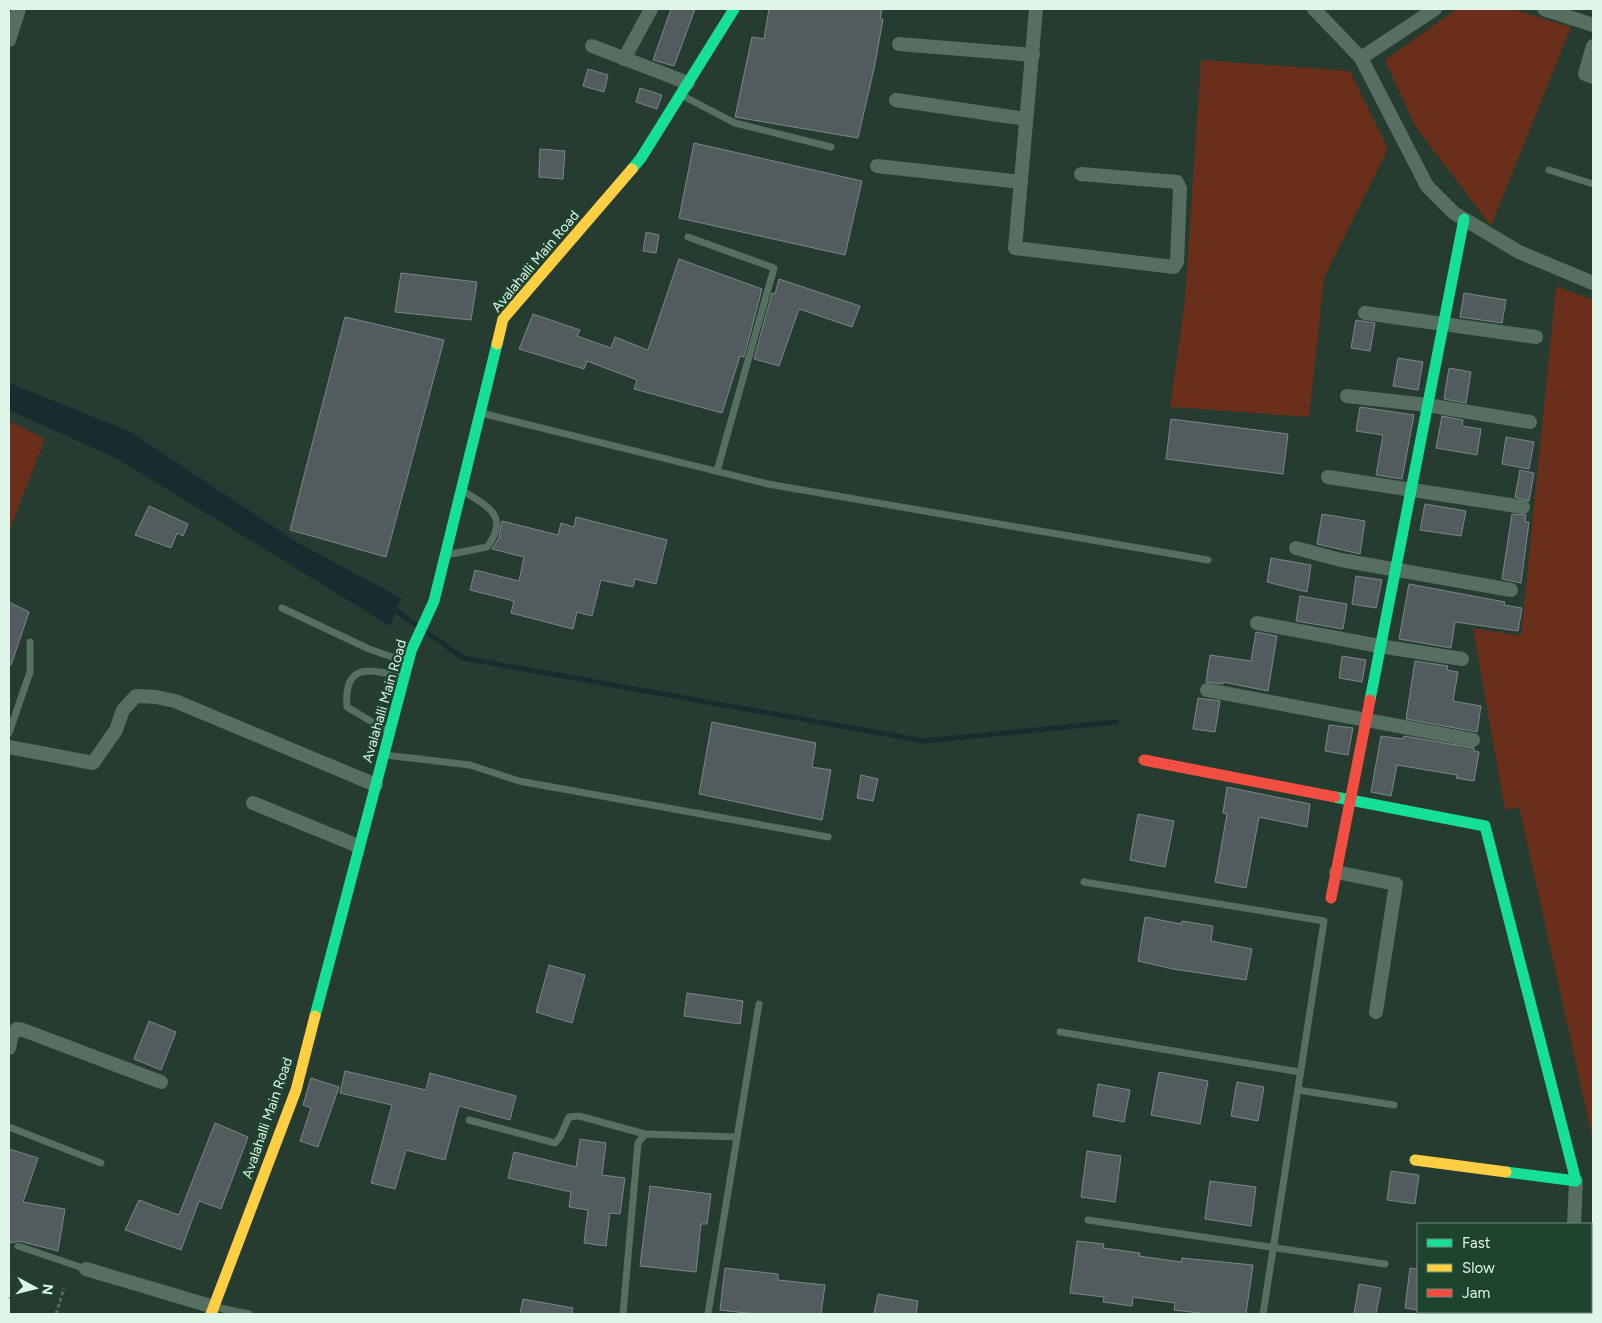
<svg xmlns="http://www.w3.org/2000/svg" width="1602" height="1323" font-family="Figtree,sans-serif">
<rect width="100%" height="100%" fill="#263c30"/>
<!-- green -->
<g fill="#692f1a">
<polygon points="1457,9 1512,9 1571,27 1491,226 1415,126 1385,60"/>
<polygon points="1201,60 1350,71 1388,149 1324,278 1309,417 1170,407 1185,300"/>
<polygon points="1556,286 1593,300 1593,1141 1519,807 1505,810 1473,628 1521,636"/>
<polygon points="9,421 45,439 9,531"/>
</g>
<!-- water -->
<polygon fill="#162c30" points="9,383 131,432 298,543 401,598 390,626 116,458 9,410"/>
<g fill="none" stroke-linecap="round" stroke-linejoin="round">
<!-- stream -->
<polyline stroke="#162c30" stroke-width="5" points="391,607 463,658 924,741 1116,722"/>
</g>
<!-- building -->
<g fill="#525c5e" stroke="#7b8689">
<polygon points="671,9 695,9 674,66 653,60"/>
<polygon points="769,9 882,9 880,19 883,19 875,64 858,138 735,117 752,37 764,39"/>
<polygon points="588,69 608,75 604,92 583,86"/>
<polygon points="640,88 662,95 657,109 636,102"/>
<polygon points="694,143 862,181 845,255 679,218"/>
<polygon points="540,149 565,151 563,179 539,177"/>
<polygon points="646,232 659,235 656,253 643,251"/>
<polygon points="679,259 762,289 744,357 740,356 722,413 634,389 637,380 587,361 584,369 519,349 533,314 580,330 577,336 611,348 615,337 648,350"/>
<polygon points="401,273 477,282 471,320 395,312"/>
<polygon points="779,279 860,306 852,327 799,309 779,366 754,359 772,293 775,294"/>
<polygon points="1464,293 1506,300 1502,323 1460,317"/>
<polygon points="345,317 444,340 386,557 290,530"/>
<polygon points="1356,320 1375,323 1370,351 1351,348"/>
<polygon points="1398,358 1423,362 1418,390 1393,386"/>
<polygon points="1449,368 1471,372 1466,403 1444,399"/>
<polygon points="1360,407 1414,415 1402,479 1376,475 1383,435 1356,431"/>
<polygon points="1442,416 1463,420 1462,426 1481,429 1477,455 1436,448"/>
<polygon points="1171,419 1288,434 1283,474 1166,459"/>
<polygon points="1506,437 1534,442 1529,469 1502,464"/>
<polygon points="1520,470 1534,473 1529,501 1515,497"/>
<polygon points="1425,504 1466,511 1461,536 1420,530"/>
<polygon points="149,506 188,524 183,536 177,533 171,548 135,535"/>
<polygon points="1322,514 1365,521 1360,554 1317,544"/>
<polygon points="1512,514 1526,515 1525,522 1529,522 1521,583 1502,579"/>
<polygon points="576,517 667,540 656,584 635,579 633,587 601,580 592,616 577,612 573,629 511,613 514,601 470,590 475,570 519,581 524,557 492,549 499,538 502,521 558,535 561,523 574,527"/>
<polygon points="1271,558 1311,565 1307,592 1267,582"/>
<polygon points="1356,576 1382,580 1376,608 1352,604"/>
<polygon points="1409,584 1505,602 1504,605 1522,608 1518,631 1455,622 1451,648 1399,639"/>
<polygon points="1300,596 1347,604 1343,629 1296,621"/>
<polygon points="9,602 29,612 11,665 9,664"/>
<polygon points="1256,632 1277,636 1268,691 1223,682 1223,684 1206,682 1210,655 1251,661"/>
<polygon points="1342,656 1366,660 1362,682 1339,678"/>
<polygon points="1415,661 1448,666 1447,670 1458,672 1453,701 1481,706 1477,732 1406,719"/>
<polygon points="1198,698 1220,701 1215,732 1193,729"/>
<polygon points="712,722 816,743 812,767 831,770 822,820 699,794"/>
<polygon points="1329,725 1353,728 1348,755 1325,751"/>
<polygon points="1381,736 1403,739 1404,736 1474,748 1474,751 1479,752 1474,781 1456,778 1457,775 1397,765 1391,796 1371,792"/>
<polygon points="861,775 878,779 873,801 857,798"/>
<polygon points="1227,787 1310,804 1307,827 1259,817 1246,888 1215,882 1227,814 1223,813"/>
<polygon points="1138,814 1174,821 1165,867 1130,860"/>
<polygon points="1145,917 1181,924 1182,921 1213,926 1211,941 1252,949 1246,980 1173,969 1138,961"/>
<polygon points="549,965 585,975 572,1023 536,1012"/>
<polygon points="687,993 743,1001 740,1024 684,1016"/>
<polygon points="149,1021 176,1032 161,1070 134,1059"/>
<polygon points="345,1071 426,1090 430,1073 516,1096 510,1120 459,1106 445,1160 406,1150 395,1189 371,1183 392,1105 340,1093"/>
<polygon points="1159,1072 1208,1081 1200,1124 1151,1115"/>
<polygon points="311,1078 339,1087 318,1147 300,1141 311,1108 303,1105"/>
<polygon points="1237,1082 1264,1087 1258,1121 1231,1116"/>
<polygon points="1098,1084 1130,1090 1124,1122 1093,1116"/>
<polygon points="215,1123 248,1137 221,1209 199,1201 181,1250 125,1230 139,1200 179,1215"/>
<polygon points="580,1139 606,1143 602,1175 625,1178 620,1214 610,1213 606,1246 584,1243 588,1210 569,1207 571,1192 508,1178 514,1152 576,1167"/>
<polygon points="9,1149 38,1158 23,1202 65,1209 58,1251 19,1241 9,1243"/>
<polygon points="1087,1151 1121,1156 1115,1202 1081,1197"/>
<polygon points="1391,1171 1419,1175 1415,1204 1387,1200"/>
<polygon points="1210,1181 1256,1187 1251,1226 1205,1219"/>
<polygon points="650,1186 711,1194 707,1224 701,1224 696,1272 640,1266"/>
<polygon points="1077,1241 1104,1244 1103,1248 1140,1253 1139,1256 1181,1262 1182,1258 1253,1265 1246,1314 1207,1314 1174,1310 1175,1303 1133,1297 1132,1306 1103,1302 1104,1297 1070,1293"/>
<polygon points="725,1268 778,1274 778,1280 825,1285 821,1314 755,1314 720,1310"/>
<polygon points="1410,1268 1418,1269 1418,1310 1405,1308"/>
<polygon points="1359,1284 1381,1288 1376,1314 1354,1314"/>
<polygon points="878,1294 918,1301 916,1314 874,1314"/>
<polygon points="523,1299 573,1308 572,1314 520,1314"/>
</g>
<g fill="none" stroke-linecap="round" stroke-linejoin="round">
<!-- path -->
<polyline stroke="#56695f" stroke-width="3" stroke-dasharray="4 2.5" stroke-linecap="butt" points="56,1314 64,1288"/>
<!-- lane -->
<g stroke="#566f61" stroke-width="7">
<polyline points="681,95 735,123 831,147"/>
<polyline points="1549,170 1593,184"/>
<polyline points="688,237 774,268 717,471"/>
<polyline points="481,413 768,484 1208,560"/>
<path d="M446,555L487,547C510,517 489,507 463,491"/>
<polyline points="282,608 369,649 407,662"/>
<path d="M389,732L347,707C343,662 372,668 403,678"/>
<polyline points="9,733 30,672 30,642"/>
<polyline points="385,755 470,765 519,781 828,837"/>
<polyline points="1084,882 1324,921 1263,1314"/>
<polyline points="1060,1032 1300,1072"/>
<polyline points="1298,1090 1394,1105"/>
<polyline points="469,1120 555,1143 560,1137 569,1117 579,1116 645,1134"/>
<polyline points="9,1127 101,1163"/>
<polyline points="1088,1220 1385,1264"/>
<polyline points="18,1246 86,1269"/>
<polyline points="215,1307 249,1314"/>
<polyline points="623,1314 638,1143 645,1134 737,1137"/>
<polyline points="708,1314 759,1004"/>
</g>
<!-- street -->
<g stroke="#566f61" stroke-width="14">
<polyline points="1036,9 1015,248 1174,267 1177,262 1180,189 1177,182 1081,174"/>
<polyline points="1314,9 1361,58 1427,186 1454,213 1519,252 1593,283"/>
<polyline points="1544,9 1593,25"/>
<polyline points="9,40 19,9"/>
<polyline points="899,44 1033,55"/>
<polyline points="592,46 688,83"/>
<polyline points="1593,46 1585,74 1593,77"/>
<polyline points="1361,58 1435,9"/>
<polyline points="624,59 651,9"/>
<polyline points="896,100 1026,119"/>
<polyline points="877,166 1021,182"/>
<polyline points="1365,313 1536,337"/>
<polyline points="1347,396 1427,405 1530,422"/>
<polyline points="1328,477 1523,507"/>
<polyline points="1296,548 1341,560 1511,590"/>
<polyline points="1257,623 1379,646 1462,659"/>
<polyline points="1207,690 1473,740"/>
<polyline points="9,747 93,763 116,730 123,710 136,696 156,697 175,701 376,785"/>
<polyline points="253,803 358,846"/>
<polyline points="1336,872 1396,884 1376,1012"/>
<polyline points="9,1048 12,1034 17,1029 23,1030 161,1082"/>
<polyline points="1574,1224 1576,1181"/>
<polyline points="1591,1235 1593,1236"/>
<polyline points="86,1269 214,1307"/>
<polyline points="1591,1311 1593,1311"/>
<polyline points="1561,1314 1561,1312"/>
</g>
<!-- fast -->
<g stroke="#16e098" stroke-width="11">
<polyline points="632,169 641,158 734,9"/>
<polyline points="1370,700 1464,219"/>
<polyline points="1335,797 1485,826 1576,1181 1506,1172"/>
<polyline points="315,1016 411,651 434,601 497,344"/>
</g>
<!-- slow -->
<g stroke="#ffcf43" stroke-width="11">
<polyline points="497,344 503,319 632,169"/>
<polyline points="1415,1160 1506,1172"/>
<polyline points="211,1314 296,1090 315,1016"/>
</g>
<!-- jam -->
<g stroke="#f24e42" stroke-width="11">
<polyline points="1144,760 1335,797"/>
<polyline points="1331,898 1370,700"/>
</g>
</g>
<g text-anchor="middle" stroke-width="5" stroke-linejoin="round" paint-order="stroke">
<!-- street labels -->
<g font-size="14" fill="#dff5e7" stroke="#1e442f">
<text transform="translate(535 261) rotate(-50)" y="5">Avalahalli Main Road</text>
<text transform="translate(384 701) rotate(-74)" y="5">Avalahalli Main Road</text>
<text transform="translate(267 1118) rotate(-71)" y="5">Avalahalli Main Road</text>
</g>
</g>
<!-- border -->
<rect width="1602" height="1323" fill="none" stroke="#dff5e7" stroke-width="20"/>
<!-- legend -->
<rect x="1417" y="1223" width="175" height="90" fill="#1e442f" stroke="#6b8b79"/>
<rect x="1427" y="1239" width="25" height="8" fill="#16e098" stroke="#6b8b79"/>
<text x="1462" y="1248" font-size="15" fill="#dff5e7">Fast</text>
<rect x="1427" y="1264" width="25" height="8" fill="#ffcf43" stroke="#6b8b79"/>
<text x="1462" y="1273" font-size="15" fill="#dff5e7">Slow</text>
<rect x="1427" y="1289" width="25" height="8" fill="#f24e42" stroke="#6b8b79"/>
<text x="1462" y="1298" font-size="15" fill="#dff5e7">Jam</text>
<!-- north arrow -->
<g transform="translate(35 1288) rotate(97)" stroke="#1e442f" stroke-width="4" paint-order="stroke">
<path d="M0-4L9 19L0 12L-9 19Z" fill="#dff5e7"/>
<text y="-8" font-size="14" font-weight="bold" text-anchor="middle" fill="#dff5e7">N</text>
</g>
</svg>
